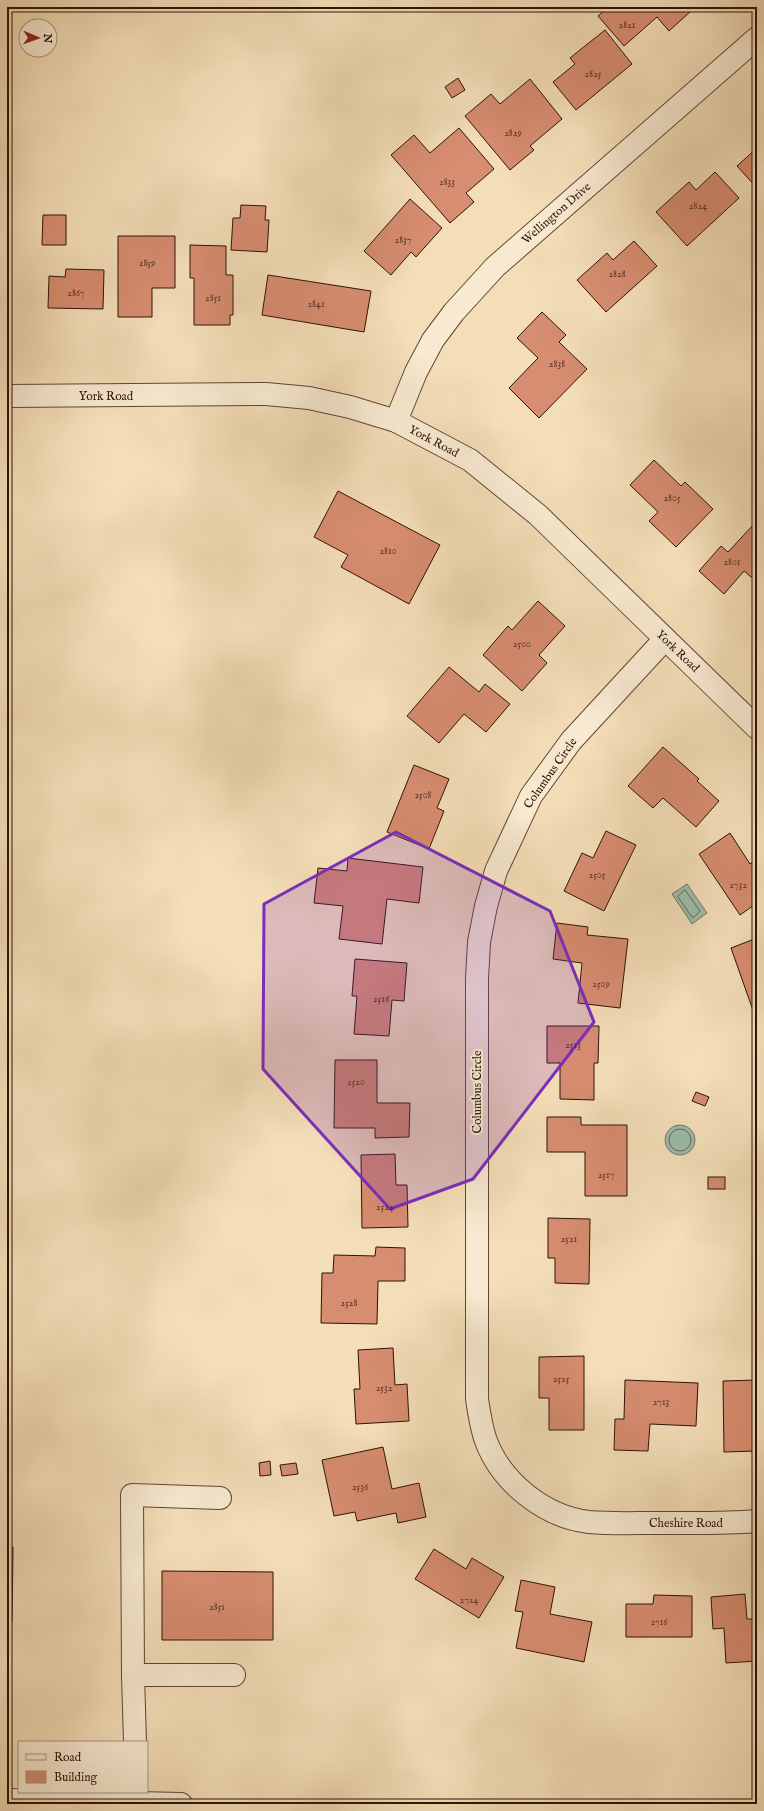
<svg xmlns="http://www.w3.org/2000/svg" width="764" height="1811" font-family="'IM FELL English',serif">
<rect width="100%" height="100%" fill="#f4deb8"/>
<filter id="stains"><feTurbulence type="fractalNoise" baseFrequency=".005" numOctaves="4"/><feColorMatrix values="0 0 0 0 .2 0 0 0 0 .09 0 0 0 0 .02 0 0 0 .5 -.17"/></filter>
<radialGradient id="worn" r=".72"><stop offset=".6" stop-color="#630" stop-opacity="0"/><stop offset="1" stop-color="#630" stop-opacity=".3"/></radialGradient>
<!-- water -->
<g fill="#9cbcab" stroke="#70786a">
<polygon points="687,884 707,913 692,924 672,894"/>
<circle cx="680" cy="1140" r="15"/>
</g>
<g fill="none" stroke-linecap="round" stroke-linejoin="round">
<!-- shore -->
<g stroke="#64675a" stroke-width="1">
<polygon points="685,890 700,911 694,917 692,917 678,897"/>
<circle cx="680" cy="1140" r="11"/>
</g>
</g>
<!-- building -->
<g fill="#d78d70" stroke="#2d1208">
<polygon points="118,7 200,7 118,8"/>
<polygon points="608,7 687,7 691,11 669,31 657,17 624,46 598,16"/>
<polygon points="605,30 632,64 576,110 553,82 575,64 570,58"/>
<polygon points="458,78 465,90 452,98 445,87"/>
<polygon points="530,79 562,119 530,146 534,150 510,170 465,116 491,94 500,104"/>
<polygon points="459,128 494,169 466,193 474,202 450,223 391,155 414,135 430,153"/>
<polygon points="757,148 757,188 737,166"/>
<polygon points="715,172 739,198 687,246 656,212 689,182 696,190"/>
<polygon points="410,199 442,228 416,257 411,252 391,275 364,251"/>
<polygon points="241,205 266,206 265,220 269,220 267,252 231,250 233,218 240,218"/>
<polygon points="43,215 66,215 66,245 42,245"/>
<polygon points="118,236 175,236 175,288 152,288 152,317 118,317"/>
<polygon points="634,241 657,266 606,312 577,280 607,253 613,260"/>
<polygon points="190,245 226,246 226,275 233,275 233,315 230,315 230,325 194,325 194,278 190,278"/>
<polygon points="66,269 104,270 103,309 48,308 49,276 65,277"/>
<polygon points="268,275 371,291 364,332 262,315"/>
<polygon points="542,312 566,335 559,342 587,369 539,418 509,388 538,358 517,338"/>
<polygon points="654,460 681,486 685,482 713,509 676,547 649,521 658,512 630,485"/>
<polygon points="338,491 440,545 409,604 341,567 348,555 314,537"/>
<polygon points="755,523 757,525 757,582 744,571 724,594 699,571 721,546 728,552"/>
<polygon points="538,601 565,626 539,655 547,663 522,691 483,655 508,626 512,630"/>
<polygon points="449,667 479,692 485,684 510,704 486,732 464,714 439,743 407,716"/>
<polygon points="663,747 699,779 697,781 719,801 696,827 663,798 653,808 628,786"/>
<polygon points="414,765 449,779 437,808 444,811 429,849 387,832"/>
<polygon points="606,831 636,845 604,911 564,891 582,853 593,858"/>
<polygon points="730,833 750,864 757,859 757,903 740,915 699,854"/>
<polygon points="348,858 423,867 419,903 387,899 382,944 339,939 343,906 314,903 318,868 347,871"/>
<polygon points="557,923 588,927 587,935 628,939 620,1008 578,1003 582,963 553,959"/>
<polygon points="757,938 757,1016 755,1016 731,948"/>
<polygon points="355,959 407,963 404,1001 392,1000 389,1036 354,1034 357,996 352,996"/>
<polygon points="547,1026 599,1026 598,1063 594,1063 594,1100 560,1099 560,1063 547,1063"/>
<polygon points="335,1060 377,1060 377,1103 410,1103 409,1137 375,1138 375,1128 334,1128"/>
<polygon points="696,1092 709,1097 705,1106 692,1101"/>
<polygon points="547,1117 581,1117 581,1125 627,1125 627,1196 585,1196 585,1152 547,1152"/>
<polygon points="395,1154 396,1185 407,1185 408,1227 362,1228 361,1155"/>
<rect x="708" y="1177" width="17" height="12"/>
<polygon points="548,1218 590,1219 589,1284 555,1283 555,1258 548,1258"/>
<polygon points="376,1247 405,1248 405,1281 378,1281 377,1324 321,1323 322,1273 333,1273 334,1255 375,1256"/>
<polygon points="757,1273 757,1288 753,1274"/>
<polygon points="393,1348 395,1385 407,1384 409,1421 356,1424 354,1389 360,1389 358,1350"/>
<polygon points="584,1356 584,1430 549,1430 549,1398 539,1398 539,1357"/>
<polygon points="625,1380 698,1383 696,1426 650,1424 648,1451 614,1450 615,1419 624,1419"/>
<polygon points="757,1380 757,1451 724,1452 723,1381"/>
<polygon points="383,1447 392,1489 419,1483 426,1517 398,1523 396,1513 357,1521 355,1512 334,1516 322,1460"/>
<polygon points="270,1461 271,1475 260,1476 259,1463"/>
<polygon points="296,1463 298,1474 282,1476 280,1465"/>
<polygon points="7,1547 13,1547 12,1622 7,1622"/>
<polygon points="434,1549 466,1569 472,1558 504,1577 479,1618 415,1579"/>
<polygon points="162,1571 273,1572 273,1640 162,1640"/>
<polygon points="521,1580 555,1587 550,1614 592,1622 584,1662 516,1648 523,1612 515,1611"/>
<polygon points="745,1594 747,1619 757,1619 757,1661 726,1663 724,1628 713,1629 711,1597"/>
<polygon points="654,1595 692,1596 692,1637 626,1637 626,1604 653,1604"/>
</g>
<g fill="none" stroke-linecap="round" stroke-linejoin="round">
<defs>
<g id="minor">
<polyline points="7,396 266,394 309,398 350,407 396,421 470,460 538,515 757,728"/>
<polyline points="396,421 416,372 433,340 454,312 495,267 757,38"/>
<path d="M665,639L571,741L531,796L496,871L486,906L479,942L477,979V1399C479,1413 481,1427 486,1441C502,1483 545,1517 589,1522C611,1524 634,1523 656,1523C690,1523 723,1524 757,1521"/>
<polyline points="220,1498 132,1495 133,1675 234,1675"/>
<polyline points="133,1675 135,1742"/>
<polyline points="7,1800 181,1804"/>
</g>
</defs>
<!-- minor casing -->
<use href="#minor" stroke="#5f4534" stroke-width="24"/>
<!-- minor -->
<use href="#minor" stroke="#f8ead1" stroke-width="22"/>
</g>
<!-- marked area -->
<path fill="#7b2cbf" fill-opacity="0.2" stroke="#7b2cbf" stroke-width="3" stroke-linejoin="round" d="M396,832L550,911L594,1022L473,1179L390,1209L263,1069L264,904Z"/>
<g text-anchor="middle" stroke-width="4" stroke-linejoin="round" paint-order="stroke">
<!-- number labels -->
<g font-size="10" fill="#583122">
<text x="627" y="28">2821</text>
<text x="593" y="77">2825</text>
<text x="513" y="136">2829</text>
<text x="447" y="185">2833</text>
<text x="698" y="209">2824</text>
<text x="403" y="243">2837</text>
<text x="147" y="266">2859</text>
<text x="617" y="277">2828</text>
<text x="76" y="296">2867</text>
<text x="213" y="301">2851</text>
<text x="316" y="307">2841</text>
<text x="557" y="367">2838</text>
<text x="672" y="501">2805</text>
<text x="388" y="554">2810</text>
<text x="732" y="565">2801</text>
<text x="522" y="647">2500</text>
<text x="423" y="798">2508</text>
<text x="597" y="878">2505</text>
<text x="738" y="888">2732</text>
<text x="601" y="987">2509</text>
<text x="381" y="1002">2516</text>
<text x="573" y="1048">2513</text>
<text x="356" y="1085">2520</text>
<text x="606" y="1178">2517</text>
<text x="385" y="1210">2524</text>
<text x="569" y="1242">2521</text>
<text x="349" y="1306">2528</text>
<text x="561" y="1382">2525</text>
<text x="384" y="1391">2532</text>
<text x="661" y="1405">2713</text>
<text x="360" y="1490">2536</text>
<text x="469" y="1603">2724</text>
<text x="217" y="1610">2851</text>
<text x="659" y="1625">2716</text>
</g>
<!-- street labels -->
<g font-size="12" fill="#2d1208" stroke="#f8ead1">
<text transform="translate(556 213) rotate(-41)" y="4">Wellington Drive</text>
<text x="106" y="400">York Road</text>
<text transform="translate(434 441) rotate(28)" y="4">York Road</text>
<text transform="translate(678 651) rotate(44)" y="4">York Road</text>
<text transform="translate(550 773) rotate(-55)" y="4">Columbus Circle</text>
<text transform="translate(477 1092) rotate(-90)" y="4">Columbus Circle</text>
<text x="686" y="1527">Cheshire Road</text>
</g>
</g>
<!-- margin -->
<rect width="764" height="1811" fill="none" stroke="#f4deb8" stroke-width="24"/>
<rect x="8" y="8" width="748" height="1795" fill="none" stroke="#2d1208" stroke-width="2"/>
<rect x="12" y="12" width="740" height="1787" fill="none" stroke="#2d1208"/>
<!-- legend -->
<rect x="18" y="1741" width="130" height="52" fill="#f8ead1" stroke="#a79481"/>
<rect x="26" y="1754" width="20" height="6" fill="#f8ead1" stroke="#a79481"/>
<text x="54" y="1761" font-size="12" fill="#2d1208">Road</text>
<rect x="26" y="1771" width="20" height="12" fill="#d78d70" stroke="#a79481"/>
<text x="54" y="1781" font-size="12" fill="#2d1208">Building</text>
<!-- north arrow -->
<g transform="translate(38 38) rotate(92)"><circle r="19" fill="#f8ead1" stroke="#a79481"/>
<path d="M0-3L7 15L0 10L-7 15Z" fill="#8f2418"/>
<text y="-6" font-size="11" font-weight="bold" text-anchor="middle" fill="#2d1208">N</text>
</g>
<rect width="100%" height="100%" filter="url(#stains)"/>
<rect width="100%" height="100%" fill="url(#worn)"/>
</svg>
